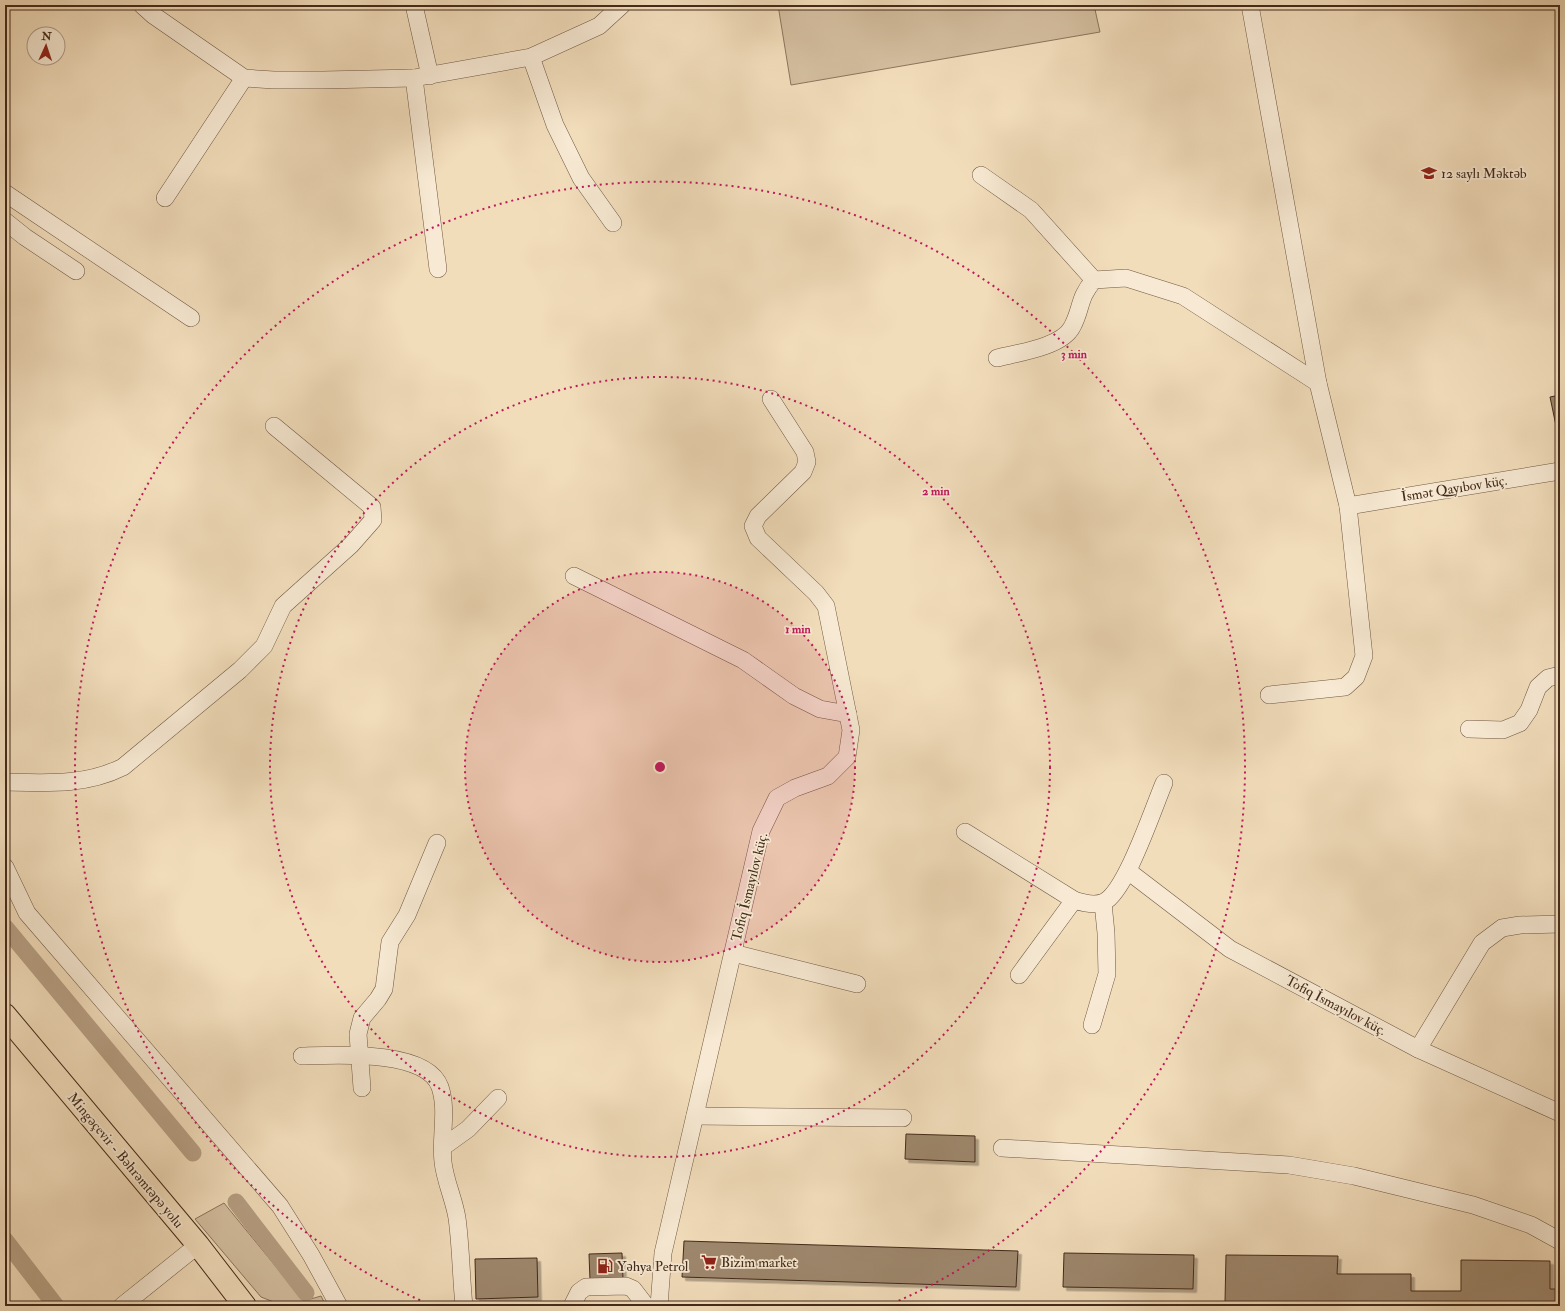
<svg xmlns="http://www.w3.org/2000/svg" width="1565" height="1311" font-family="'IM FELL Double Pica',serif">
<defs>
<filter id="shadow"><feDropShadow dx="3.5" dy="3.5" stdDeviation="0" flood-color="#0004"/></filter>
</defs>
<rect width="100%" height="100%" fill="#f2ddbb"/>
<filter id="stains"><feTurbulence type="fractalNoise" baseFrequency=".005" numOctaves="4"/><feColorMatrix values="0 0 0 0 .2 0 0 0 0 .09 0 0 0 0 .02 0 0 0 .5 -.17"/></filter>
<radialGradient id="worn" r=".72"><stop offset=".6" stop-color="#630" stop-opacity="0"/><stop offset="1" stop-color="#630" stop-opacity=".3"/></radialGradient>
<!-- green -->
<g fill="#d4bfa0" stroke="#8c755d">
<polygon points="778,5 1094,5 1100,32 791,85"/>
<polygon points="224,1203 304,1301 321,1296 326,1306 284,1306 261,1297 195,1219"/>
</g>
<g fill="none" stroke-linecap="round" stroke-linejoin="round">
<!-- canal -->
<g stroke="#b7a084" stroke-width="17">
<polyline points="5,927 193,1153"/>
<polyline points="236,1202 306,1293"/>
<polyline points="5,1240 56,1306"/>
</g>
</g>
<!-- building -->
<g fill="#9e886e" stroke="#442b1a" filter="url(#shadow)">
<polygon points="1560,395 1560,439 1559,440 1550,397"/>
<polygon points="906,1134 975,1136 975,1162 905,1159"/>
<polygon points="684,1241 1018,1251 1016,1287 682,1277"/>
<polygon points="622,1253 623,1279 590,1280 589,1254"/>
<polygon points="1064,1253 1194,1255 1193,1289 1063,1287"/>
<polygon points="1226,1255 1338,1256 1337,1274 1411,1274 1411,1291 1461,1291 1461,1260 1550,1261 1550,1289 1560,1289 1560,1306 1225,1302"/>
<polygon points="537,1258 538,1297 476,1299 475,1259"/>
</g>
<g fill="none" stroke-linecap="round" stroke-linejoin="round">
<defs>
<g id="minor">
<polyline points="142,5 153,15 244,78 274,80 323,80 414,78 531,57 599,26 622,5"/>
<polyline points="414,5 430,76"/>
<polyline points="1250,5 1318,383"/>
<polyline points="531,57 555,125 581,178 613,223"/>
<polyline points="414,78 438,269"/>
<polyline points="981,175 1031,210 1094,280"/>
<polyline points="5,193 191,318"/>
<polyline points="165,198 244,78"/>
<polyline points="5,221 25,237 76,271"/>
<path d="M997,358C1017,353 1062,347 1072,327C1082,309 1078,298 1094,280L1126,278L1183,296L1318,383L1348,506L1364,656L1356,677L1345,687L1269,695"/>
<polyline points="1348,506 1560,471"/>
<polyline points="574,576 743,660 794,696 820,709 848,714"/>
<polyline points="1469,729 1503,730 1520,723 1529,710 1538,687 1548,678 1560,675"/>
<path d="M5,782C46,783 85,786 123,767L240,670L264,646L283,606L351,545L373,520L372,507L274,426"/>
<path d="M965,832L1074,900C1083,903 1095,906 1104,902C1126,891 1153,809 1164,783"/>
<polyline points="5,867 27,913 280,1206 311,1255 339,1306"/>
<polyline points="1128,871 1230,949 1418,1049 1560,1113"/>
<polyline points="733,953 857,984"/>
<polyline points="1019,975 1074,900"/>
<polyline points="1092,1025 1107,974 1106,933 1103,903"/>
<polyline points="1418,1049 1482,943 1502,928 1520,925 1560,924"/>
<path d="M302,1056C335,1055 427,1049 440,1087C448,1111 440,1137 443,1162C445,1181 454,1199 457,1218C461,1247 461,1277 464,1306"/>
<polyline points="362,1088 358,1034 362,1018 378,999 384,989 390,942 407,915 437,843"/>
<polyline points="695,1116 903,1118"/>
<polyline points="443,1147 468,1129 498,1098"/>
<polyline points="1002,1148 1289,1165 1354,1176 1473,1205 1531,1225 1560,1241"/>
<polyline points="122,1306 198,1245"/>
<polyline points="572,1306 579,1292 586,1287 626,1286 633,1289 646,1306"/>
<polyline points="659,1306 663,1253 761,831 777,798 795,788 828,776 847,757 851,730 826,606 816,593 758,538 753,526 758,516 803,472 807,462 805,452 771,399"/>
</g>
<polyline id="major" points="5,1015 198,1245 245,1306"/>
</defs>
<!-- minor casing -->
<use href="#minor" stroke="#705842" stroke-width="18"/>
<!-- major casing -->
<use href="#major" stroke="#442b1a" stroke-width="24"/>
<!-- minor -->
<use href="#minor" stroke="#f7e9d3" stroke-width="17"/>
<!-- major -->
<use href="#major" stroke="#f2ddbb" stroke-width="22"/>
</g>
<!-- distance rings -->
<circle cx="660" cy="767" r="195" fill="#c2185b" fill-opacity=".12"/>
<g fill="none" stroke="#c2185b" stroke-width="2" stroke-dasharray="2 4">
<circle cx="660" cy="767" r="195"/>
<circle cx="660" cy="767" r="390"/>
<path d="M431 1305A585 585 0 1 1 889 1305"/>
</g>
<!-- icons -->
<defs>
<symbol id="school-bare" viewBox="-9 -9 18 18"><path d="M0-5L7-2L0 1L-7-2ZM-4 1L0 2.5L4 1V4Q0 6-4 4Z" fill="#8f2418" stroke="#f7e9d3" stroke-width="2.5" paint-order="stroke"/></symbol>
<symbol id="supermarket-bare" viewBox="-9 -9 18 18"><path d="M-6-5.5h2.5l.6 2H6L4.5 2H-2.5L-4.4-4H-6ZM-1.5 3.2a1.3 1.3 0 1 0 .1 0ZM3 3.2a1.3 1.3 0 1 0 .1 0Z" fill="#8f2418" stroke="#f7e9d3" stroke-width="2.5" paint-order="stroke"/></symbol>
<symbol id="fuel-bare" viewBox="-9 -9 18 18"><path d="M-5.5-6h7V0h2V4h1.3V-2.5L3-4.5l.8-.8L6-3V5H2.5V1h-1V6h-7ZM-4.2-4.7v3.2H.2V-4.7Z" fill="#8f2418" stroke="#f7e9d3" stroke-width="2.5" paint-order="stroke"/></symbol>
</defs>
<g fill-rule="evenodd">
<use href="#school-bare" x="1418" y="162" width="22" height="22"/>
<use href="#supermarket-bare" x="698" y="1251" width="22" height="22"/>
<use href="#fuel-bare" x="594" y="1255" width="22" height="22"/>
</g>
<g text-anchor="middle" stroke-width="3.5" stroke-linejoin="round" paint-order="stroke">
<!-- poi labels -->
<g font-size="14" fill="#442b1a" stroke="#f7e9d3" text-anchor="start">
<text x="1441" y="178">12 saylı Məktəb</text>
<text x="721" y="1267">Bizim market</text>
<text x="617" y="1271">Yəhya Petrol</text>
</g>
<!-- street labels -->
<g font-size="14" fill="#442b1a" stroke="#f7e9d3">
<text transform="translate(1454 488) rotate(-9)" y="5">İsmət Qayıbov küç.</text>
<text transform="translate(749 887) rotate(-76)" y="5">Tofiq İsmayılov küç.</text>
<text transform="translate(1336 1005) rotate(28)" y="5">Tofiq İsmayılov küç.</text>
<text transform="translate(126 1160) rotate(50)" y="5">Mingəçevir - Bəhrəmtəpə yolu</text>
</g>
</g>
<circle cx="660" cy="767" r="6" fill="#c2185b" stroke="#f7e9d3" stroke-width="2"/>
<g font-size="12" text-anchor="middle" font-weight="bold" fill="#c2185b" stroke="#f7e9d3" stroke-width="3.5" stroke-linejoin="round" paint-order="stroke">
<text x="1074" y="358">3 min</text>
<text x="936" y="495">2 min</text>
<text x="798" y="633">1 min</text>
</g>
<!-- margin -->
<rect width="1565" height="1311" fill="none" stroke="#f2ddbb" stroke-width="20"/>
<rect x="6" y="6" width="1553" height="1299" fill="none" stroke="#442b1a" stroke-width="2"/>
<rect x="10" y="10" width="1545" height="1291" fill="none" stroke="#442b1a"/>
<!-- north arrow -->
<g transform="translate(46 46) rotate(3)"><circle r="19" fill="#f7e9d3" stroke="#af9d89"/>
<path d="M0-3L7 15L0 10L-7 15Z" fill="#8f2418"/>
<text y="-6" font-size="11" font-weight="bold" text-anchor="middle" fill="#442b1a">N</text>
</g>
<rect width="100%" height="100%" filter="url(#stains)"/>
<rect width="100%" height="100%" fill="url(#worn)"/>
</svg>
